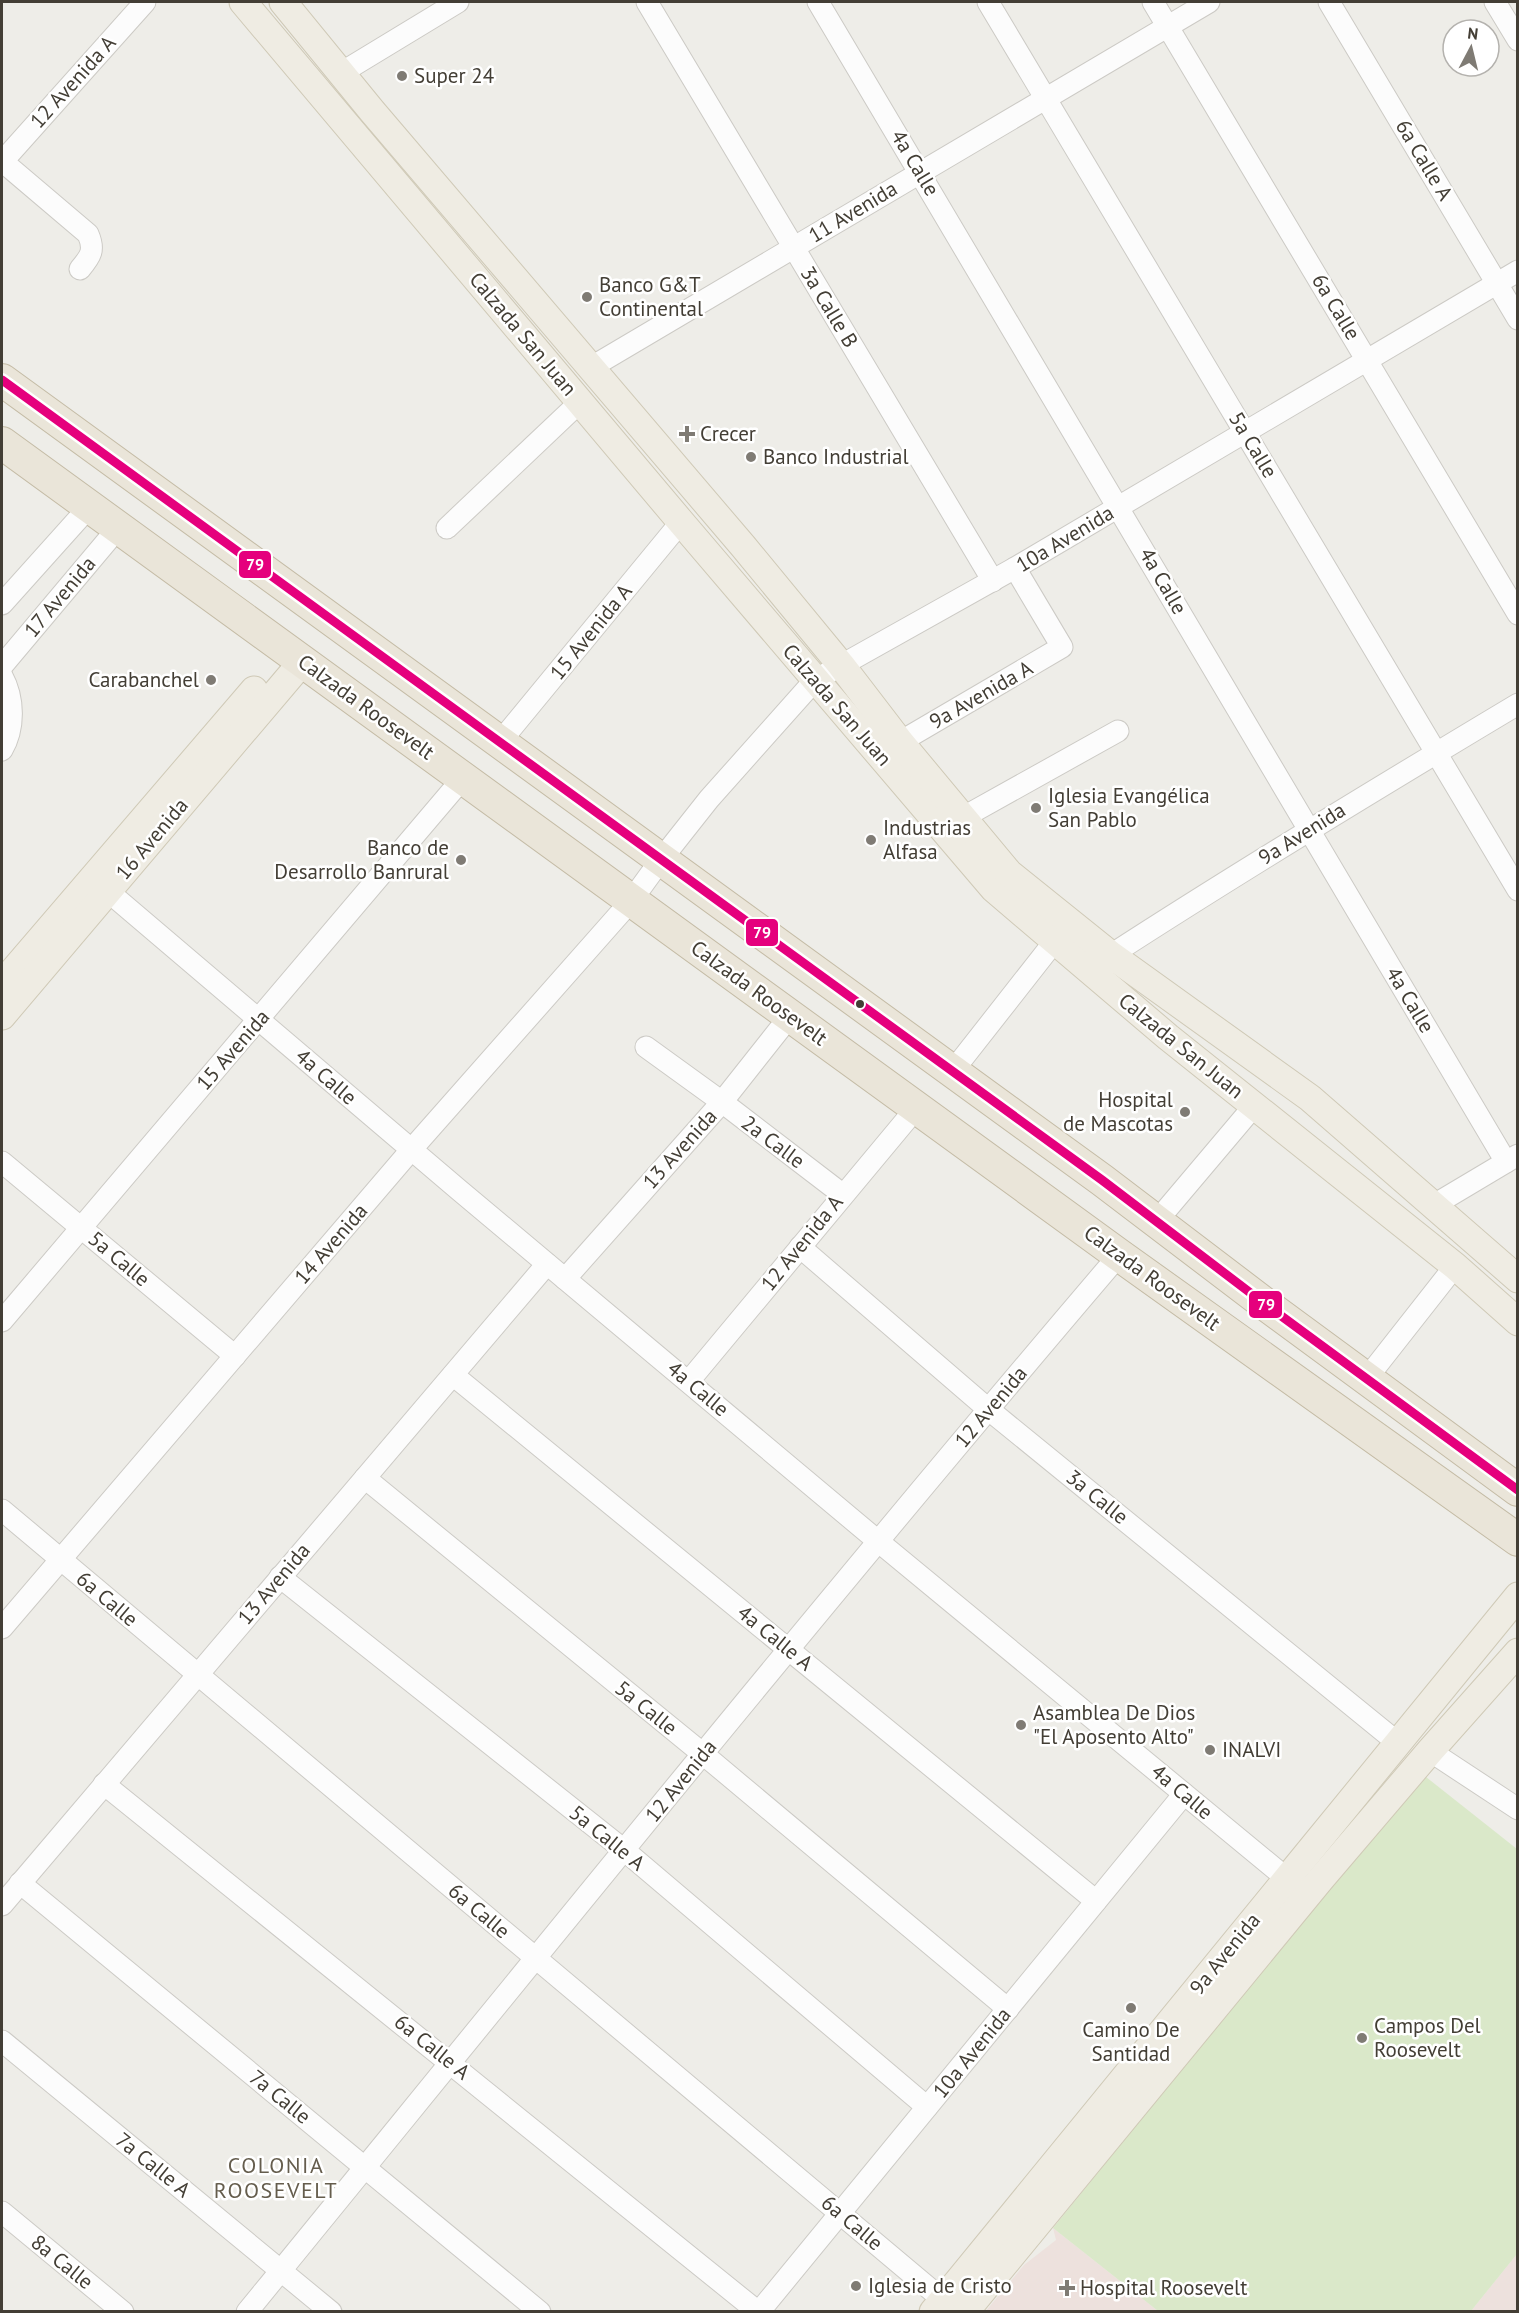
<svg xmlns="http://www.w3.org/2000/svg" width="1519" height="2313" font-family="'PT Sans',sans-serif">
<rect width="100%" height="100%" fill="#eeede8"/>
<!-- medical -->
<g fill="#ede1dd">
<polygon points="1053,2228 1158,2311 985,2312 1024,2265 1056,2240"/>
<polygon points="1517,2254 1517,2311 1471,2311"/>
</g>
<!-- grass -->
<polygon fill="#dae8c9" points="1421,1773 1517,1849 1517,2254 1471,2311 1158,2311 1053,2228"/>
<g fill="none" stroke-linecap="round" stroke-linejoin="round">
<defs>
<g id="minor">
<polyline points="647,2 993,581"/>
<polyline points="818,2 1506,1162"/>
<polyline points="988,2 1518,890"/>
<polyline points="1153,2 1518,614"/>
<polyline points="1329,2 1518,319"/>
<polyline points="1495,2 1518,40"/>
<polyline points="341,73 458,2"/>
<path d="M2,161L88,234C95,250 91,256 80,269"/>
<polyline points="2,162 145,2"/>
<polyline points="590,368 1209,2"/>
<polyline points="447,528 580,402"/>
<polyline points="2,604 89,507"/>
<polyline points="2,666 118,528"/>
<path d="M2,676C14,698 15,728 2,750"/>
<polyline points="500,742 681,522"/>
<polyline points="900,742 1062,647 1015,568"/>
<polyline points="962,818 1118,731"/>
<polyline points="97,882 459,1190 879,1542 1297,1887"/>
<path d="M1104,967L1111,955C1245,868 1381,786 1518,704"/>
<polyline points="646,1047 722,1102 842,1194"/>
<polyline points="952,1072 1054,942"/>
<polyline points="2,1162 235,1356"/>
<polyline points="1434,1205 1518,1155"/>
<polyline points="1156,1222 1254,1106"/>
<polyline points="800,1247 988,1409 1398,1743"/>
<polyline points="565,1279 722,1102 790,1016"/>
<polyline points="2,1321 463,778"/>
<polyline points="453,1375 1096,1901"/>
<polyline points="1367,1378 1455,1266"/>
<polyline points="689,1381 917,1107"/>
<polyline points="365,1478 703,1754 1008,2009"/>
<polyline points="2,1510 955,2310"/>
<polyline points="280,1577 624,1850 927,2107"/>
<polyline points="2,1628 411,1150 631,901 660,861 709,799 815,680 1015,568 1518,271"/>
<polyline points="1430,1751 1518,1809"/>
<polyline points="104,1784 758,2312"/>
<polyline points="20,1883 540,2312"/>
<polyline points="2,1905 547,1264"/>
<polyline points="2,2041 331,2312"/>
<polyline points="2,2212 123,2312"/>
<path d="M247,2312C536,1958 823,1602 1119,1255"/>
<polyline points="759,2312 1184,1794"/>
</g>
<g id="major">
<polyline points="243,2 681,522 994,889 1168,1037 1455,1266 1518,1322"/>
<polyline points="283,2 372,111 743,546 841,665 900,742 1009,873 1111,955 1310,1098 1518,1279"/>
<polyline points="2,984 254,690"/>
<polyline points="2,1016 303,661"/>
<polyline points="933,2312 1518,1596"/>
<polyline points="965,2312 1320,1880 1430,1751 1518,1652"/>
</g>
<g id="highway">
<polyline points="2,380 1102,1180 1265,1304 1518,1490"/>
<polyline points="2,443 1119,1255 1518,1540"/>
</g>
</defs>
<!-- minor casing -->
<use href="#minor" stroke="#cccac5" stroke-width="23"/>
<!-- major casing -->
<use href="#major" stroke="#cfc9b6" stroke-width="29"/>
<!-- highway casing -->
<use href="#highway" stroke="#c4bba5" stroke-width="34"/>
<!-- minor -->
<use href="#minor" stroke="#fcfcfc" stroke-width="21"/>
<!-- major -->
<use href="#major" stroke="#efece3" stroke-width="27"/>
<!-- highway -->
<use href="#highway" stroke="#eae5d9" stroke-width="32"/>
<defs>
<polyline id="bus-1" points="2,380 1102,1180 1265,1304 1518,1490"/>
</defs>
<!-- bus-1 casing -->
<use href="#bus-1" stroke="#fff" stroke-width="14"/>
<!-- bus-1 -->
<use href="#bus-1" stroke="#e5007d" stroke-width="9"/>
</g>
<!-- markers -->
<g fill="#7f7b74" stroke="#fff" stroke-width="2">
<circle cx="402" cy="76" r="6"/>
<circle cx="587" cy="297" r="6"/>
<path d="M684 425h6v6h6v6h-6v6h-6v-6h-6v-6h6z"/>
<circle cx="751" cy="457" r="6"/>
<circle cx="211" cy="680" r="6"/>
<circle cx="1036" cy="808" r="6"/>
<circle cx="871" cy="840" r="6"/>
<circle cx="461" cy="860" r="6"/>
<circle cx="1185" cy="1112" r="6"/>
<circle cx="1021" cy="1725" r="6"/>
<circle cx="1210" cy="1750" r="6"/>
<circle cx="1131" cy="2008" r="6"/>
<circle cx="1362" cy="2038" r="6"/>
<circle cx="856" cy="2286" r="6"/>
<path d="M1064 2279h6v6h6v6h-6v6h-6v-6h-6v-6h6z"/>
</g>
<circle fill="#433e35" stroke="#fff" stroke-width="2" cx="860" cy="1004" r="5"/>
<g text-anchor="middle" stroke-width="5" stroke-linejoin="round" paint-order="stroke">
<!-- poi labels -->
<g font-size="21" fill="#433e35" stroke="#fff" text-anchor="start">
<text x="414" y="83">Super 24</text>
<text x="599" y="292">Banco G&amp;T<tspan x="599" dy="24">Continental</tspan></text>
<text x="700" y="441">Crecer</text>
<text x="763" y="464">Banco Industrial</text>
<text x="199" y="687" text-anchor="end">Carabanchel</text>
<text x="1048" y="803">Iglesia Evangélica<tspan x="1048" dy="24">San Pablo</tspan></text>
<text x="883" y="835">Industrias<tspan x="883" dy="24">Alfasa</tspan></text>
<text x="449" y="855" text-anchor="end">Banco de<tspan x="449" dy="24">Desarrollo Banrural</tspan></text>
<text x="1173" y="1107" text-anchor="end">Hospital<tspan x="1173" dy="24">de Mascotas</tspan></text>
<text x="1033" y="1720">Asamblea De Dios<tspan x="1033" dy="24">"El Aposento Alto"</tspan></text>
<text x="1222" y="1757">INALVI</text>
<text x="1374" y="2033">Campos Del<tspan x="1374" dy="24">Roosevelt</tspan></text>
<text x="1131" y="2037" text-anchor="middle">Camino De<tspan x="1131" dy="24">Santidad</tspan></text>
<text x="868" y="2293">Iglesia de Cristo</text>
<text x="1080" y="2295">Hospital Roosevelt</text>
</g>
<!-- street labels -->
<g font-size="21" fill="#433e35" stroke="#fff">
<text transform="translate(73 82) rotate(-48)" y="7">12 Avenida A</text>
<text transform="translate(1424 160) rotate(59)" y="7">6a Calle A</text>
<text transform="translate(915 163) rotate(59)" y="7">4a Calle</text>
<text transform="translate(853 212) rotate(-31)" y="7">11 Avenida</text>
<text transform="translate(829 307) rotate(59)" y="7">3a Calle B</text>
<text transform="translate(1336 307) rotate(59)" y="7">6a Calle</text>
<text transform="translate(523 334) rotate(50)" y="7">Calzada San Juan</text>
<text transform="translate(1253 445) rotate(59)" y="7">5a Calle</text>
<text transform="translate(1065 539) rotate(-31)" y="7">10a Avenida</text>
<text transform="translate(1163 581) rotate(60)" y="7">4a Calle</text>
<text transform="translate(60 597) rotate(-50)" y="7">17 Avenida</text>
<text transform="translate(591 632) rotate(-51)" y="7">15 Avenida A</text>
<text transform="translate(981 695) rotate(-30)" y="7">9a Avenida A</text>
<text transform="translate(837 705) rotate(49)" y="7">Calzada San Juan</text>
<text transform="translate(366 707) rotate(36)" y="7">Calzada Roosevelt</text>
<text transform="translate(1302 834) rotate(-32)" y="7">9a Avenida</text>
<text transform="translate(152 839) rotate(-50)" y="7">16 Avenida</text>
<text transform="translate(759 993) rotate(36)" y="7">Calzada Roosevelt</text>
<text transform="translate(1410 1000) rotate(59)" y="7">4a Calle</text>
<text transform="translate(1181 1046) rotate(39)" y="7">Calzada San Juan</text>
<text transform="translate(233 1050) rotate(-49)" y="7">15 Avenida</text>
<text transform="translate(326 1077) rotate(41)" y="7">4a Calle</text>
<text transform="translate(773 1142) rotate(37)" y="7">2a Calle</text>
<text transform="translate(680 1149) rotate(-48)" y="7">13 Avenida</text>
<text transform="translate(802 1243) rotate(-51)" y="7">12 Avenida A</text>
<text transform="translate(331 1244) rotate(-49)" y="7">14 Avenida</text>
<text transform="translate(119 1259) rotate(40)" y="7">5a Calle</text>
<text transform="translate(1152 1278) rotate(36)" y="7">Calzada Roosevelt</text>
<text transform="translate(698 1389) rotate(40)" y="7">4a Calle</text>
<text transform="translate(991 1407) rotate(-50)" y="7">12 Avenida</text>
<text transform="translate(1097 1497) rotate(39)" y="7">3a Calle</text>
<text transform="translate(274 1584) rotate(-50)" y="7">13 Avenida</text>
<text transform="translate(107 1599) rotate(40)" y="7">6a Calle</text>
<text transform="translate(775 1638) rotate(39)" y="7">4a Calle A</text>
<text transform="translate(646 1708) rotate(39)" y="7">5a Calle</text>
<text transform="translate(681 1781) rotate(-51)" y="7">12 Avenida</text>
<text transform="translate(1182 1792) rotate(40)" y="7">4a Calle</text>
<text transform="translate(607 1838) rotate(39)" y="7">5a Calle A</text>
<text transform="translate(479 1911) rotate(40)" y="7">6a Calle</text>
<text transform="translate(1225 1954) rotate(-51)" y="7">9a Avenida</text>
<text transform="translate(432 2047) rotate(39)" y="7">6a Calle A</text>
<text transform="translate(972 2053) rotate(-51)" y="7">10a Avenida</text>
<text transform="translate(280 2097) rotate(39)" y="7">7a Calle</text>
<text transform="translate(153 2165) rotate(39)" y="7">7a Calle A</text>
<text transform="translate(852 2223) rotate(40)" y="7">6a Calle</text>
<text transform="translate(62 2262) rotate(39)" y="7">8a Calle</text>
</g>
<!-- neighbourhood labels -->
<g font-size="22" letter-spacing="1.5" fill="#655d4d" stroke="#fff">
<text x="276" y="2173">COLONIA<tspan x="276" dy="25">ROOSEVELT</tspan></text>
</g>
</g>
<g stroke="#fff" stroke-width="2">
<rect x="238" y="550" width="34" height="29" rx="6" fill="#e5007d"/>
<rect x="745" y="918" width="34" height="29" rx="6" fill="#e5007d"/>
<rect x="1248" y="1290" width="35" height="29" rx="6" fill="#e5007d"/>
</g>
<g font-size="16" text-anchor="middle" font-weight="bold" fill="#fff">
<text x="255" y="570">79</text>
<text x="762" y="938">79</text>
<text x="1266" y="1310">79</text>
</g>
<!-- border -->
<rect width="1519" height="2313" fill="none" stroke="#433e35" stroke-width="6"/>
<!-- north arrow -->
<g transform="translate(1471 48) rotate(7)"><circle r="28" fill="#ffffff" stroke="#b4b2ae" stroke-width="1.5"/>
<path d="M0-4.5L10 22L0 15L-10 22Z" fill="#7f7b74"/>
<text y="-9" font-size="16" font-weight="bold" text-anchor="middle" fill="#433e35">N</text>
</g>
</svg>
